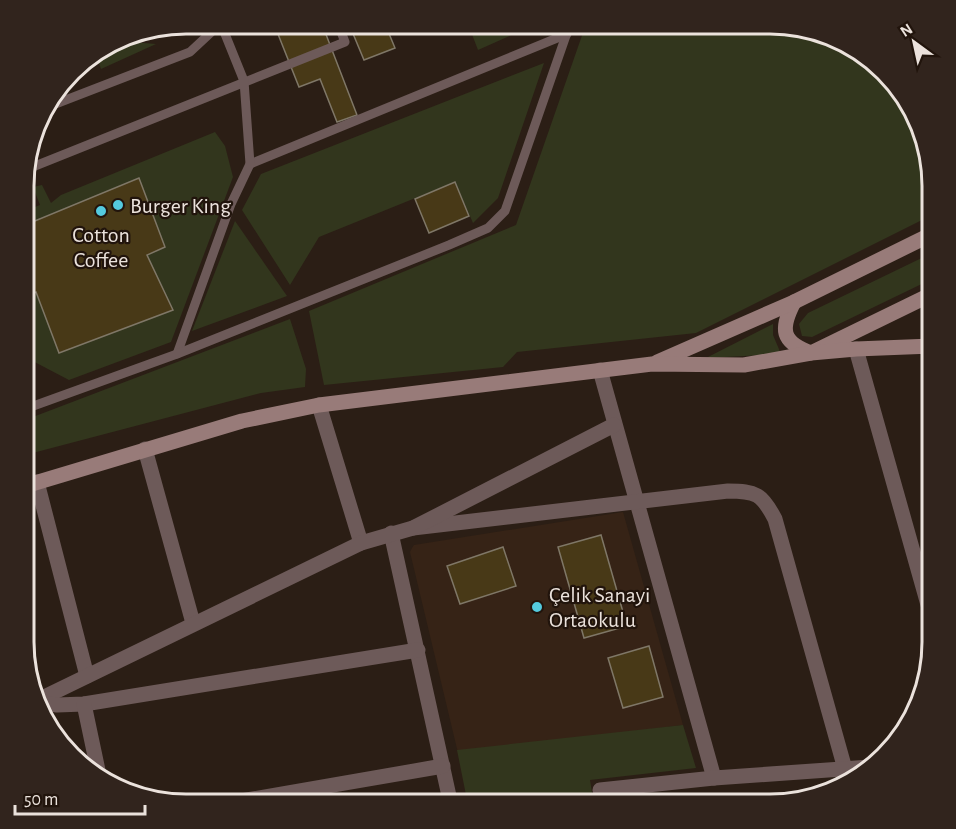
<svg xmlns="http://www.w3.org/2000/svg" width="956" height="829" font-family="'Alegreya Sans',sans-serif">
<rect width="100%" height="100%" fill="#2b1e15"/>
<!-- built -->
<polygon fill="#362316" points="623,512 683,725 458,753 410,552 412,548 414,545"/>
<!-- green -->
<g fill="#32361d">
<polygon points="468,24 536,24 478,50"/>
<polygon points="586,24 780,24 841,41 885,72 919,124 932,176 932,215 696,333 517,352 503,367 324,385 309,311 516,225"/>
<polygon points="120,41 156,44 101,69 98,60 76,68 80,64"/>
<polygon points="544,63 498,198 473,223 455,182 319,237 290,285 242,210 261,174"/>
<polygon points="215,132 225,146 233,177 171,342 69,380 25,357 25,211 40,205 33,187 42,185 51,203 61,195"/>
<polygon points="235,221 287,296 192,331"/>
<polygon points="932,253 932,279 812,337 802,336 799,324 808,313"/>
<polygon points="290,319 306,369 305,387 261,393 25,455 25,420"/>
<polygon points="773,324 773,335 781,354 706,358"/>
<polygon points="683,725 696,768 590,780 594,805 468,805 457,750"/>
</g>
<!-- building -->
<g fill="#483917" stroke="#7f7767" stroke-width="1.5">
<polygon points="274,24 322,24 357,115 337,122 320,79 299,87"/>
<polygon points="349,24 385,24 395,48 364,60"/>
<polygon points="139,178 165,247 147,255 173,310 59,353 36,292 25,297 25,225"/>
<polygon points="455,182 469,216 429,233 415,199"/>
<polygon points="601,535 627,626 584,638 558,547"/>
<polygon points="503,547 516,586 460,604 447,566"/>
<polygon points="649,646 663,697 623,708 608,658"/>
</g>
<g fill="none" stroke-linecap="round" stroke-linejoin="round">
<!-- lane -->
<g stroke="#6d5a59" stroke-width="9">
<polyline points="45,108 190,52 220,24"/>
<polyline points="250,164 567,34"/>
<polyline points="25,170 345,42 338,24"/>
<polyline points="177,354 231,204 250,164 244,81 221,24"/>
<polyline points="25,409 177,354 449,245 488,228 505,211 570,24"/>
</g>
<!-- street -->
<g stroke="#6d5a59" stroke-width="15">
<polyline points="856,349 932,619"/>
<polyline points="600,370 714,778"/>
<polyline points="319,405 361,543"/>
<polyline points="145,449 193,623"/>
<polyline points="37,482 87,676"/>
<path d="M413,528L728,491C756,491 762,494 775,519L845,769L847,784"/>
<polyline points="391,533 451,805"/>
<polyline points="36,701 361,543 413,528 614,425"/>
<polyline points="36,702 57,705 84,704 418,650"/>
<polyline points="84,704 99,775"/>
<polyline points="600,790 714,778 870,767"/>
<polyline points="218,805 443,766"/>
</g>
<!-- secondary -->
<g stroke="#987b79" stroke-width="15">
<path d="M794,302C780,329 781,342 811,353L932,294"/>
<polyline points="657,362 794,302 932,234"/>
<polyline points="25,486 242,421 319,405 652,364 744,365 811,353 856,349 932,346"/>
</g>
</g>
<!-- markers -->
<g fill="#54cade" stroke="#21140c" stroke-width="2">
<circle cx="118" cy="205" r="6"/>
<circle cx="101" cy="211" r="6"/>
<circle cx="537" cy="607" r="6"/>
</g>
<g text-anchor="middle" stroke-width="4.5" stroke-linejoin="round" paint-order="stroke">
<!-- poi labels -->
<g font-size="22" fill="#ebe2dc" stroke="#21140c" text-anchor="start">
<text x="130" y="213">Burger King</text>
<text x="101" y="242" text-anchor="middle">Cotton<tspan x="101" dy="25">Coffee</tspan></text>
<text x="549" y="602">Çelik Sanayi<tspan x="549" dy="25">Ortaokulu</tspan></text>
</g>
</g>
<!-- crop -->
<path d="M0 0H956V829H0ZM186 34H770A152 152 0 0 1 922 186V642A152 152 0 0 1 770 794H186A152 152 0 0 1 34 642V186A152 152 0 0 1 186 34Z" fill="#31241d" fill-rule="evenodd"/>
<path fill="none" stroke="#ebe2dc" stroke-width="3" d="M186 34H770A152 152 0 0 1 922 186V642A152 152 0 0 1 770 794H186A152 152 0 0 1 34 642V186A152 152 0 0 1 186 34Z"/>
<!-- north arrow -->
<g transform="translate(914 42) rotate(327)" stroke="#21140c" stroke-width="4.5" paint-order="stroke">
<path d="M0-4.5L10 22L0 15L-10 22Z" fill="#ebe2dc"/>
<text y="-9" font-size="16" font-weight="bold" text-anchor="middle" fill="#ebe2dc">N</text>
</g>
<!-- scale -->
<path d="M15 805v9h130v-9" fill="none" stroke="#ebe2dc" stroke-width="3"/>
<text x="24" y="805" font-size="18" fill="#ebe2dc" stroke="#21140c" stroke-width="4.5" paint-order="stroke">50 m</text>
</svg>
